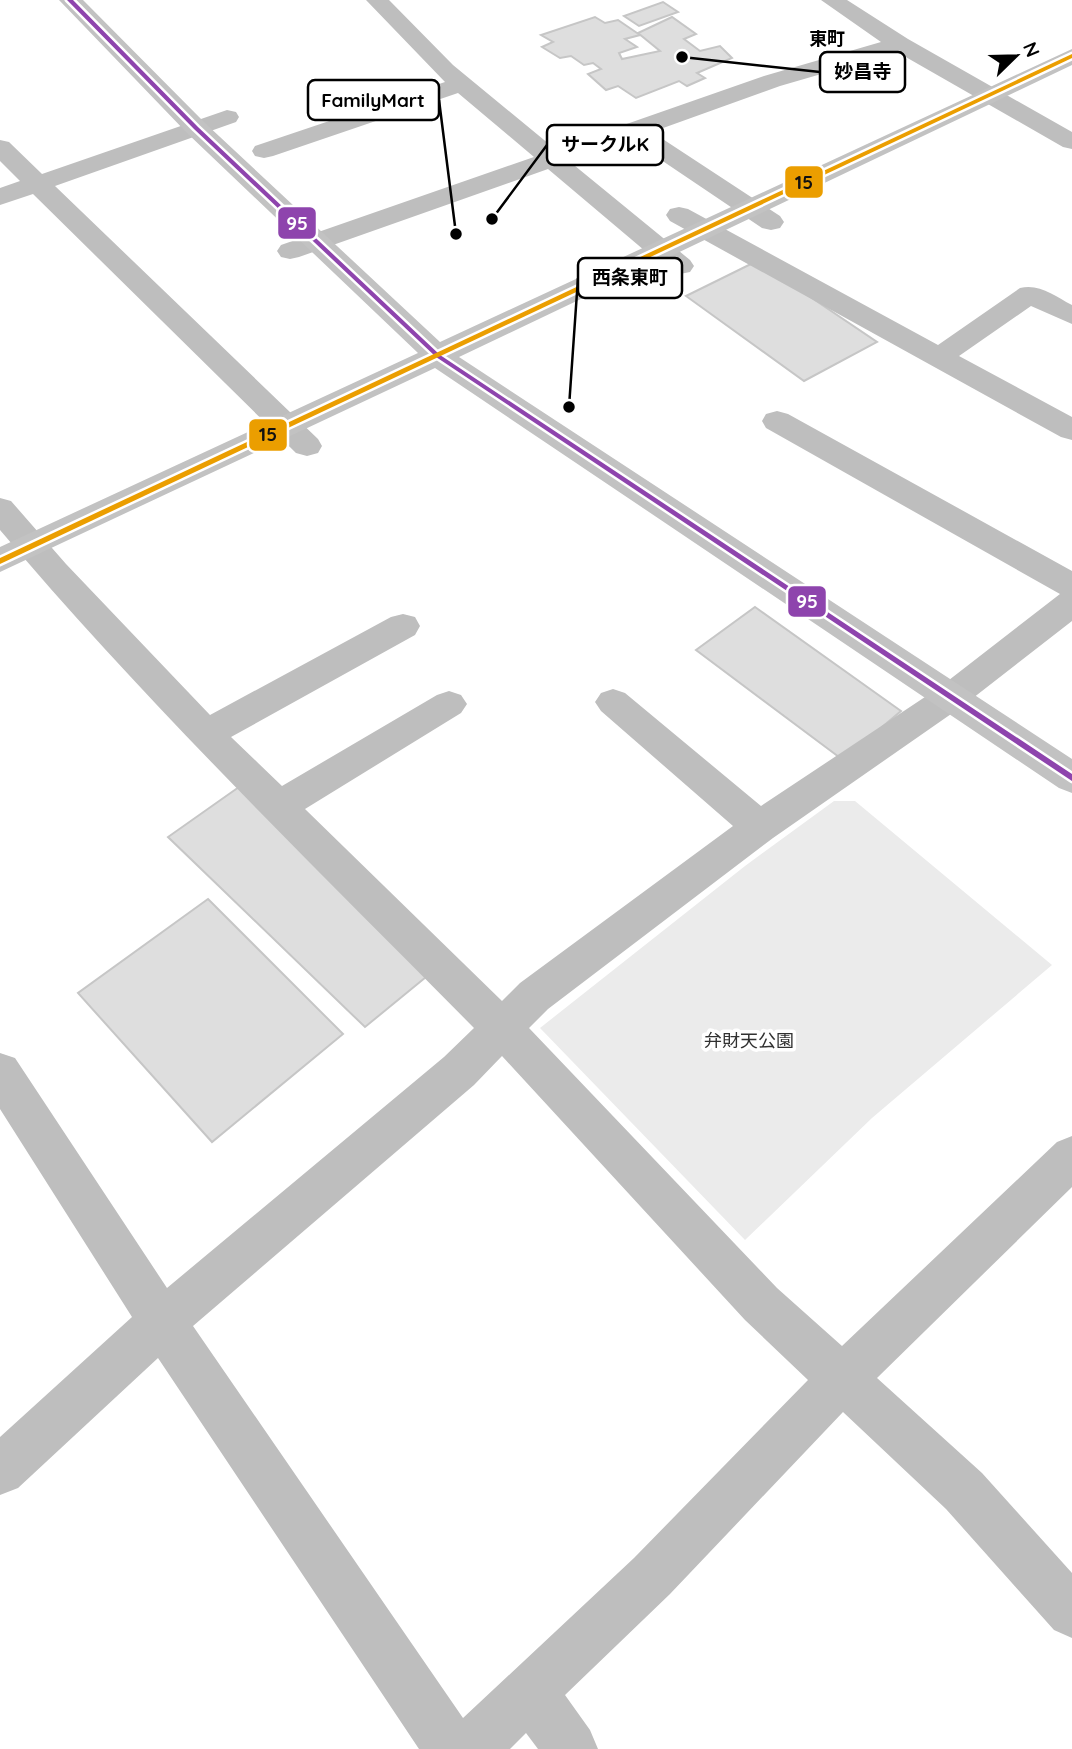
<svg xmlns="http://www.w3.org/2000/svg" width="1072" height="1749" font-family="Quicksand,'Noto Sans JP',sans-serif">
<rect width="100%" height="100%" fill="#fff"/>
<!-- green -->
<polygon fill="#ebebeb" points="834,801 855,801 1052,965 872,1118 745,1240 540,1028 745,866"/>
<!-- building -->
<g fill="#dedede" stroke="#c6c6c6" stroke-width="2">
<polygon points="663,2 678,12 639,26 624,16"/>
<polygon points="595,17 605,23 618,20 640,35 625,39 637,47 619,53 622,59 660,51 638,33 672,17 696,34 684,39 700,51 720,46 732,58 697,73 705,78 687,86 679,81 636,98 618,86 606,90 588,74 601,69 593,63 584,65 571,56 560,58 542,47 553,42 541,35"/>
<polygon points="757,261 877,342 804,381 686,296"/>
<polygon points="755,607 901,711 843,760 696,650"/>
<polygon points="239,787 437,968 365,1027 168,837"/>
<polygon points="208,899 343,1034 212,1142 78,993"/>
</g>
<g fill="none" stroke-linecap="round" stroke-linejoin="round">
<!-- street -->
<g fill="#bebebe" fill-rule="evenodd">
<polygon points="366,0 389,0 453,65 555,149 764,76 881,42 821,0 847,0 908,39 1072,132 1072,149 1063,147 897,52 780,86 652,132 780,216 784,222 780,228 771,230 762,228 630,139 569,161 690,260 694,266 690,272 680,274 670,272 548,169 299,257 290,259 281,257 277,251 281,245 534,157 458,93 273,156 264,158 255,156 252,151 255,146 445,82"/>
<polygon points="227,110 236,112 239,117 236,122 55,186 318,439 322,446 318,453 307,456 296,453 33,194 0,205 0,188 20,181 0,161 0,140 9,142 42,174"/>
<path d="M679,207L688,209L938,345L1020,288C1039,283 1055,296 1072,305V324L1031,306L959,356L1072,417V440L1061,437L670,221L666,215L670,209Z"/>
<path d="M777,411L788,414L1072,571V621L964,705L773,838L548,1009L529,1028L777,1288L842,1346L1057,1142L1072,1136V1187L877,1378L982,1473L1072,1573V1638L1054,1630L946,1509L843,1412L670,1594L565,1695L590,1730L598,1749H538L526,1733L510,1749H419L158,1358L18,1488L0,1495V1437L132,1317L0,1109V1053L15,1058L167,1288L444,1057L474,1028C313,865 148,705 0,530V498L11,501L66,564L210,715L391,617L403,614L415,617L420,626L415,635L231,737L282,786L437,695L449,691L461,695L467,704L461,713L305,809L502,1001L520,983L733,826L601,711L595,702L601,693L613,689L625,693L761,806L940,687L1060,594L766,428L762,421L766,414ZM502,1056L745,1320L808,1380L634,1558L463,1718L193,1326L474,1085Z"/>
</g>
<!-- secondary -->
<polygon fill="#c2c2c2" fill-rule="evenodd" points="59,0 83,0 205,123 440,342 1072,49 1072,65 459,357 1072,759 1072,793 1059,788 435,368 0,572 0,547 418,353 187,133"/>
<defs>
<polygon id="bus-1" points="67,0 73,0 198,127 440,355 1072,774 1072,781 436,357 194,129"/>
<polygon id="bus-2" points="1072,54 1072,58 0,564 0,558"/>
</defs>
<!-- bus-1 casing -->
<use href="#bus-1" stroke="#fff" stroke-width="5"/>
<!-- bus-2 casing -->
<use href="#bus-2" stroke="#fff" stroke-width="5"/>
<!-- bus-1 -->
<use href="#bus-1" fill="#8e44ad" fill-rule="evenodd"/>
<!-- bus-2 -->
<use href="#bus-2" fill="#eb9e00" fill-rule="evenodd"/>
</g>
<g text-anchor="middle" stroke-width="7" stroke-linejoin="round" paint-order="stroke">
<!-- far-quarter labels -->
<g font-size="18" font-weight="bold" fill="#000" stroke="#fff">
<text x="827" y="45">東町</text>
</g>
<!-- park labels -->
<g font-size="18" fill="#313131" stroke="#fff">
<text x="749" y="1047">弁財天公園</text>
</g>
</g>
<!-- callouts -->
<path fill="none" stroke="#000" stroke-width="2.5" d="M682 57L820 72M456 234L439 100M492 219L547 145M569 407L578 278"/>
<g fill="#000" stroke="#fff" stroke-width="2.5">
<circle cx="682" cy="57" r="7"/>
<circle cx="456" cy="234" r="7"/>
<circle cx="492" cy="219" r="7"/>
<circle cx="569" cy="407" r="7"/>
</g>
<g fill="#fff" stroke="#000" stroke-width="2.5">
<rect x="820" y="52" width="85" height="40" rx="7"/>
<rect x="308" y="80" width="131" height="40" rx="7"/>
<rect x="547" y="125" width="116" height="40" rx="7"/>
<rect x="578" y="258" width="104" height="40" rx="7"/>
</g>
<g font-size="19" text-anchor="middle" font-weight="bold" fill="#000">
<text x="863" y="78">妙昌寺</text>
<text x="373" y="107">FamilyMart</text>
<text x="605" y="151">サークルK</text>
<text x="630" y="284">西条東町</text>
</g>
<g stroke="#fff" stroke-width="2.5">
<rect x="784" y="165" width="40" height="34" rx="7" fill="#eb9e00"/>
<rect x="277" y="206" width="40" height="34" rx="7" fill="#8e44ad"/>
<rect x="248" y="418" width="40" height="34" rx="7" fill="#eb9e00"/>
<rect x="787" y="585" width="40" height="33" rx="7" fill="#8e44ad"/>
</g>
<g font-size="19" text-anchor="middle" font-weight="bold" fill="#fff">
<text x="297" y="230">95</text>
<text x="807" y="608">95</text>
</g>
<g font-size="19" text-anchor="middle" font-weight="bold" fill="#111">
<text x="804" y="189">15</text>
<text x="268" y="441">15</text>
</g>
<!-- north arrow -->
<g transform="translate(1016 56) rotate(67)" stroke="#ffffff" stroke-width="5" paint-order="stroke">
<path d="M0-5L12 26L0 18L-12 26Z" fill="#000000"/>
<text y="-10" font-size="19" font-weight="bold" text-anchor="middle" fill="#000000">N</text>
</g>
</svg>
